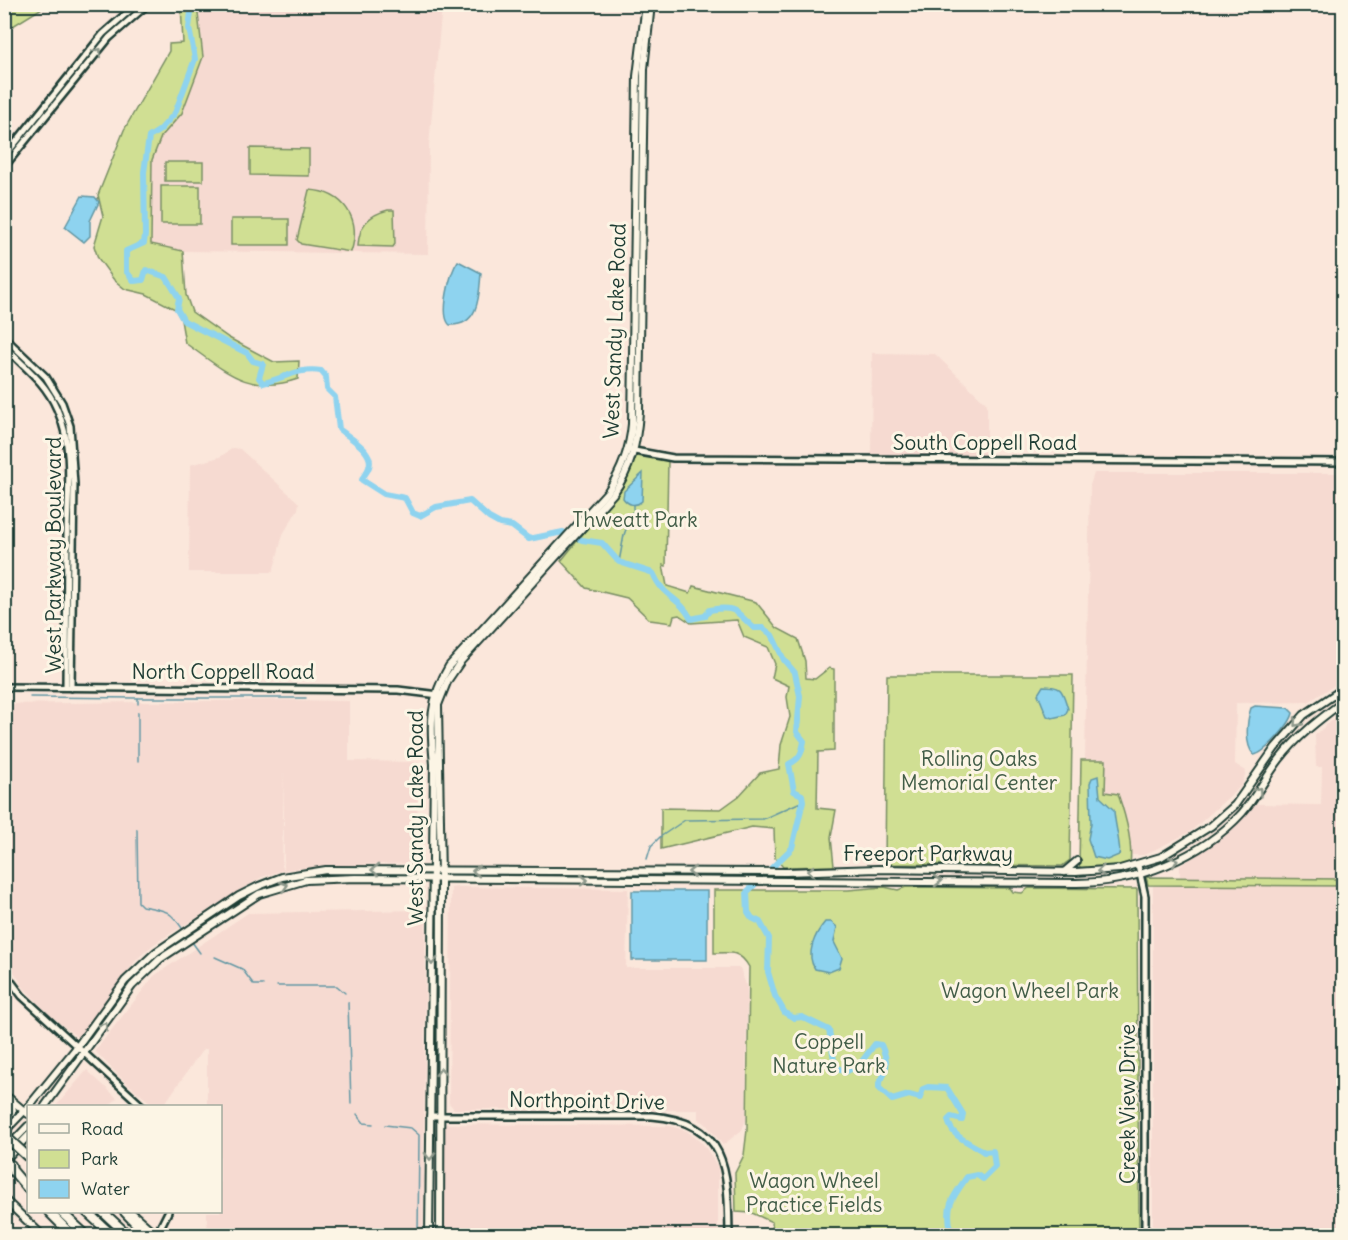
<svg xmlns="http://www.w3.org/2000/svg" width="1348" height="1240" font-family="Delius,sans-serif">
<rect width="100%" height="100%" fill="#fbe7db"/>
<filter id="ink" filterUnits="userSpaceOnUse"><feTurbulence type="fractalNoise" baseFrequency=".0167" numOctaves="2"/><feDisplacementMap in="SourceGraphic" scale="12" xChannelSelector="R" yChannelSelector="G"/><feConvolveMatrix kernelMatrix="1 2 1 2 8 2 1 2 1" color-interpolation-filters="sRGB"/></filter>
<g filter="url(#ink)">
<!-- built -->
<g fill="#f6dad1" fill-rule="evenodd">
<polygon points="197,5 442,5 429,145 428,254 183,251 151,244 152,160 161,137 182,113 203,57"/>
<polygon points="872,353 935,354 987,404 987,455 871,454"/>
<polygon points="233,448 240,449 299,503 298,509 283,534 273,572 189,572 190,465 220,457"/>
<polygon points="1094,473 1343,473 1343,680 1308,702 1236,703 1235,764 1246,771 1242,785 1190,832 1144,855 1131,855 1126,831 1085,760 1090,485"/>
<path d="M285,700L349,701V761L418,762L417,863L322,866L284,870L262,877L154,944L137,959L78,1038L49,1014L24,988L13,970L5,965V704ZM284,772V869L282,866Z"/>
<polygon points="1343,711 1343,879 1180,877 1180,866 1227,835 1254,804 1321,805 1322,767 1316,767 1315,735"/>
<polygon points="1153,885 1343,886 1343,1235 1153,1236"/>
<polygon points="457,887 628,889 626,968 740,968 747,988 746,1120 742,1130 723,1145 705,1123 698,1119 698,1110 454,1109 449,1103 451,888"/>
<polygon points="426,910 423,1235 207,1235 207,1212 220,1212 220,1106 207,1106 207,1049 203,1049 163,1106 154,1106 120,1077 95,1051 154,976 248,913"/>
<polygon points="87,1070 117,1098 109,1106 56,1106"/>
<polygon points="445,1124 670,1126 687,1131 704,1145 718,1167 718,1235 445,1235"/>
</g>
<!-- green -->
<g fill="#d0df93" stroke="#788e64" stroke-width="1.5">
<polygon points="5,4 47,4 47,5 5,31"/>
<path d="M181,5H197L203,57L182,113L161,137L152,160L151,244L183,251L186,295L192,312L229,338L274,362L299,361L298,379C248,396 224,370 185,343L181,320L175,309L146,294L125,289L114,280L98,258L94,246L103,216L98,195L124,130L169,51V44L183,43Z"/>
<polygon points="250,148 309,149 309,176 250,175"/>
<rect x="165" y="162" width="38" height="19"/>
<rect x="161" y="186" width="39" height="38"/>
<path d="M309,190C344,192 362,219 351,252L301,244L297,240Z"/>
<path d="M388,210H394L395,244L393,247L358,246C359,226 368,215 388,210Z"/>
<rect x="231" y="219" width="58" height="26"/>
<polygon points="639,455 668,461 666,566 663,565 667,586 690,593 693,586 756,602 777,628 798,639 805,661 806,678 815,679 829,668 834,669 834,751 818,752 817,808 836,810 831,837 834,866 783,867 775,858 774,829 752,827 661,849 661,808 721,809 739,796 760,773 779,769 781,745 790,717 787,697 789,686 772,678 775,664 768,647 744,637 737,620 691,623 679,615 674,616 672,623 650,620 627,598 586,588 561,561 625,482 635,457"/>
<polygon points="887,675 1073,675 1070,860 1062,866 885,864"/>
<path d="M1081,760H1106L1105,792L1118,794C1125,814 1133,844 1130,864L1083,869L1079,866Z"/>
<polygon points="1146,877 1343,879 1344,886 1148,885"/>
<path d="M884,887L898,890L906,887L1010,888L1013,892L1022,893L1029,888L1137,889L1139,1235H773L772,1222L752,1213L736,1212L735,1173L744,1155L747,1130L749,967C740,951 731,952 714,953V890H848Z"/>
</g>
<!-- water -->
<g fill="#8ed3ef" stroke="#6297a4" stroke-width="1.5">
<polygon points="82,196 95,197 99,202 90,221 90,236 84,242 65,227"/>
<path d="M458,261L481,273C479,294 480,326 450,325C439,316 450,272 458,261Z"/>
<path d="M643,473L642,501C635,507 628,505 623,498L624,491Z"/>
<path d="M1043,686C1063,686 1062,690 1068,709L1065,715L1052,718L1047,716L1038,694Z"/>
<path d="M1255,706L1288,708L1293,713C1291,724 1264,754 1254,755C1244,745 1247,720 1251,708Z"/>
<path d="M1098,776L1100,797L1114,810C1114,822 1122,848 1119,855L1107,860L1094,857L1088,839L1091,823L1090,783L1092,778Z"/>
<rect x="632" y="891" width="75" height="69"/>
<path d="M825,922H831L837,927L834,942L842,958L839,968L829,972L815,969C805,954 815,934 825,922Z"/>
</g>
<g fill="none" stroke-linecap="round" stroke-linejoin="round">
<!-- stream -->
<g stroke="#6297a4" stroke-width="1.5">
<polyline points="633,509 633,505"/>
<polyline points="619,562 624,535 632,512"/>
<polyline points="30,697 138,698 138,704"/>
<polyline points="138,698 306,698"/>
<polyline points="138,761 138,712"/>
<path d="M137,829L138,902L142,906C166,910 170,910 184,931"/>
<polyline points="647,859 651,846 660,837 685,820 763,819 803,801"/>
<polyline points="192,942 200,953"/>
<polyline points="215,957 242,969 254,985 263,985"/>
<polyline points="277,986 337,986 345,993"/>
<polyline points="348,1002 351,1104"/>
<polyline points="357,1114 364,1123 373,1124"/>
<polyline points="385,1125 411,1128 419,1135 418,1236"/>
</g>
<!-- river -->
<g stroke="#8ed3ef" stroke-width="6">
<path d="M192,4L189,28L195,59L175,113L160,130L149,137L144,172L145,235L144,243L126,251V271L134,281L143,280L146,270L166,277L179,298L177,309L184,321L247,353L253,361L263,364L259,378L263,383C283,379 299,367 321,371L326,377L327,389L335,397L339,429C349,438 375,451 369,467C368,472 363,475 362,480L384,494L405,498L413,513L420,516L436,507L470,501L489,518L500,524L512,526L529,539L563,532L582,540L602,543L619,562L653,573C664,599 679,596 691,619L705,616L710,610C738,605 736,613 754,628H763L772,635L784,660L795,673L800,696L797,732L804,741C802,753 800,759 789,764L794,791L802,795L803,801L792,848L747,892L748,912L752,918L760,922L769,938L768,972L775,996L785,1013L794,1018L802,1017L829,1030L835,1066L845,1072L859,1065L875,1044L881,1045C888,1060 889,1070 879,1083V1088L892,1100L909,1095L920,1098L923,1089L928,1087L947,1088L963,1114L962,1120L951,1117L948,1120C952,1139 971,1142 984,1152L993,1151L995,1167L983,1179L977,1175L967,1177C953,1197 945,1205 951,1230L963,1236"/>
<polyline points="982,1236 1020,1236"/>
</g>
<defs>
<g id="tertiary">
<polyline points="4,157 103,34 137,4"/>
<polyline points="4,167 109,38 148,4"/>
<polyline points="4,337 46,377 62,403 70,426 74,484 71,688"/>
<path d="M4,346C24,367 45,381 57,409C74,446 68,491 67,531C67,583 66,635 66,687"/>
<polyline points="629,450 673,458 1344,462"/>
<polyline points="4,687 398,690 439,695"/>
<polyline points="1138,865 1145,896 1145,1236"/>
<polyline points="4,972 22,996 142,1106"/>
<path d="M430,1116H652C730,1122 728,1174 729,1236"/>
<polyline points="157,1234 168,1212"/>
</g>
<g id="secondary">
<polyline points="1064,872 1077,861"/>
<polyline points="4,1094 28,1114"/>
<polyline points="29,1106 77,1047 125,981 156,952 239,896 259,886 282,877 326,870 786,872 878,869 1076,872 1120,869 1161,857 1211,826 1235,805 1275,748 1304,715 1344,688"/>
<path d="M45,1106L132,986L160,959L259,894L306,880L355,878L1076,883C1136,883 1201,858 1242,813C1256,797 1266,777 1279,760C1297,736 1320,719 1344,701"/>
<polyline points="4,1122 13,1110 10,1099"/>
<polyline points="4,1132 28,1107"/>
<polyline points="4,1151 28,1126"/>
<polyline points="4,1161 28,1136"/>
<polyline points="4,1199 43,1236"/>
<polyline points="131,1212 158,1236"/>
<path d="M429,1236L434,764C430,727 429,699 449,666L608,491C622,470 630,449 632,424L637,76L646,4"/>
<path d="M440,1236L441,880L438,705L448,680L461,661L613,494C631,469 637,443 639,412L644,69L651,4"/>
</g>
<g id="motorway">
<polyline points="11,1165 12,1170 28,1189"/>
<polyline points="49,1212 73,1236"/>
<polyline points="61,1212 87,1236"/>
<polyline points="87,1212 113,1236"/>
<polyline points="103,1212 129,1236"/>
<polyline points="125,1212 148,1236"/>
</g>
</defs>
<!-- tertiary casing -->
<use href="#tertiary" stroke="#1f3d34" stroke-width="10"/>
<!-- secondary casing -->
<use href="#secondary" stroke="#1f3d34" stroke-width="10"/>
<!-- motorway casing -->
<use href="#motorway" stroke="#1f3d34" stroke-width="12"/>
<!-- tertiary -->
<use href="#tertiary" stroke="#fcf5e5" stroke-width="5"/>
<!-- secondary -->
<use href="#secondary" stroke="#fcf5e5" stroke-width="6"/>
<!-- motorway -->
<use href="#motorway" stroke="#fcf5e5" stroke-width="8"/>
<defs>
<g id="motorway-bridge">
<polyline points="4,1135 28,1157"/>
<polyline points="4,1159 7,1162"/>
</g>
</defs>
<!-- motorway-bridge casing -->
<use href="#motorway-bridge" stroke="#1f3d34" stroke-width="12" stroke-linecap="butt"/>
<!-- motorway-bridge -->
<use href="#motorway-bridge" stroke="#fcf5e5" stroke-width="8"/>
</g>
<!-- one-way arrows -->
<defs><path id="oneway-chevron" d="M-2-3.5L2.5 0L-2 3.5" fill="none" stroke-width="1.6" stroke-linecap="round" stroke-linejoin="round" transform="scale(1.5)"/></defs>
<g stroke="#8e998c">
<use href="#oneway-chevron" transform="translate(98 52) rotate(-51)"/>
<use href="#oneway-chevron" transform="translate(1297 723) rotate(132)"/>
<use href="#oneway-chevron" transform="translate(1258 791) rotate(-55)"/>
<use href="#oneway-chevron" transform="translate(1174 861) rotate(-22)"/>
<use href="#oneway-chevron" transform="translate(375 870) rotate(-179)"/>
<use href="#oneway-chevron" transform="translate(476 871) rotate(-180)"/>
<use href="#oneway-chevron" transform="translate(811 871) rotate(179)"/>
<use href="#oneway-chevron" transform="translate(1101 871) rotate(175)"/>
<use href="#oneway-chevron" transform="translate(692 872) rotate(-180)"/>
<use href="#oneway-chevron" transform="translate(584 880)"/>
<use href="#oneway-chevron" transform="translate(938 881)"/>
<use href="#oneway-chevron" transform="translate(284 886) rotate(-16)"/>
<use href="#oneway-chevron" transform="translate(432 961) rotate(91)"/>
<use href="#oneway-chevron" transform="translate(104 1026) rotate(-56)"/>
<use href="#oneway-chevron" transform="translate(441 1072) rotate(-89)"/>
<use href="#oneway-chevron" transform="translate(430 1156) rotate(90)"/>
</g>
</g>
<g text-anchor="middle" stroke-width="6" stroke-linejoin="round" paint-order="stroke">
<!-- street labels -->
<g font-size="21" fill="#1f3d34" stroke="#fcf5e5">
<text transform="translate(615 331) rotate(-88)" y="7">West Sandy Lake Road</text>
<text x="985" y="450">South Coppell Road</text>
<text transform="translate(54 555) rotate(-90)" y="7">West Parkway Boulevard</text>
<text x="223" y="679">North Coppell Road</text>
<text transform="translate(416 818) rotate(-90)" y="7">West Sandy Lake Road</text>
<text x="928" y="861">Freeport Parkway</text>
<text transform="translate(587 1101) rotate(1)" y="7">Northpoint Drive</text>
<text transform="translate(1128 1104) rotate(-90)" y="7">Creek View Drive</text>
</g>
<!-- park labels -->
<g font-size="21" fill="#425d47" stroke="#fcf5e5">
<text x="635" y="527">Thweatt Park</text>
<text x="979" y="766">Rolling Oaks<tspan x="979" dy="24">Memorial Center</tspan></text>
<text x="1030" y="998">Wagon Wheel Park</text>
<text x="829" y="1049">Coppell<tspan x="829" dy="24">Nature Park</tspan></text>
<text x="814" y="1188">Wagon Wheel<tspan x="814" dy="24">Practice Fields</tspan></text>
</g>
</g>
<!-- margin -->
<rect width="1348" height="1240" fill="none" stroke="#fcf5e5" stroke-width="24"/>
<rect x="12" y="12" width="1324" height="1216" fill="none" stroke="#1f3d34" stroke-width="2" filter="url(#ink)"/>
<!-- legend -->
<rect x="27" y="1105" width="195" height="108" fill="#fcf5e5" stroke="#a4ab9e" stroke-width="1.5"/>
<rect x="39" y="1124" width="30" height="9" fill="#fcf5e5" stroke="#a4ab9e" stroke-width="1.5"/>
<text x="81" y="1135" font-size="18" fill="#1f3d34">Road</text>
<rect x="39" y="1150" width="30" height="18" fill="#d0df93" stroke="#a4ab9e" stroke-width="1.5"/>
<text x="81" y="1165" font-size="18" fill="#1f3d34">Park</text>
<rect x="39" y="1180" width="30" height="18" fill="#8ed3ef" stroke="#a4ab9e" stroke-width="1.5"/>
<text x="81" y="1195" font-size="18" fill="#1f3d34">Water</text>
</svg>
